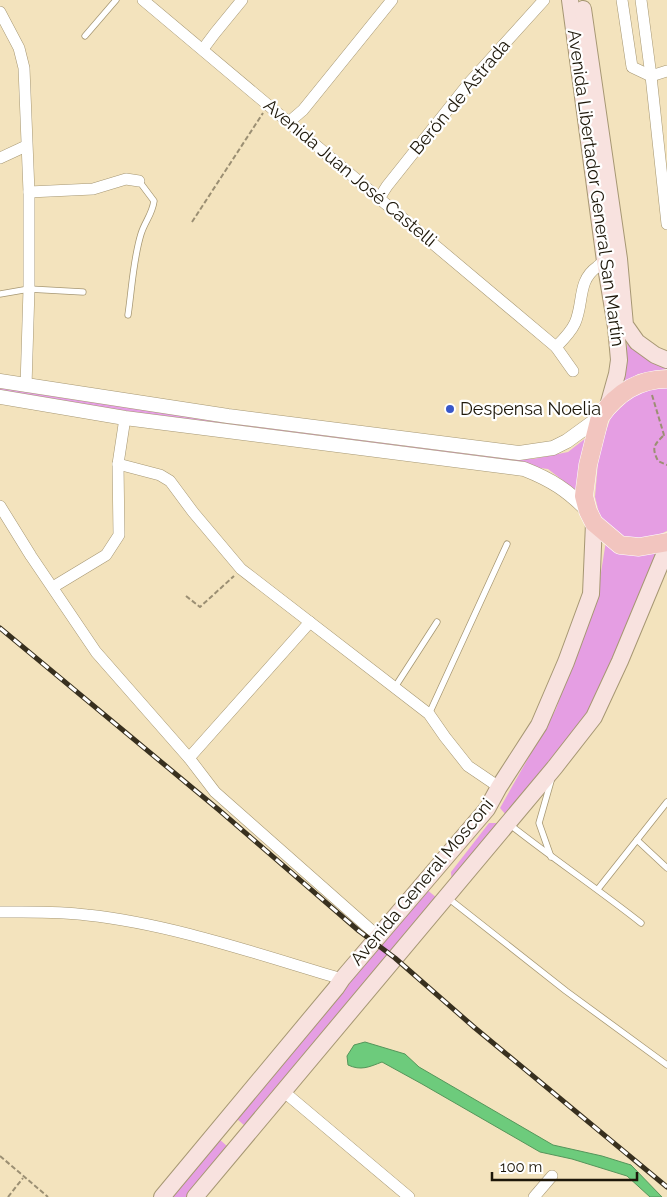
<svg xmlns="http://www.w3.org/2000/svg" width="667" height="1197" font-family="Raleway,sans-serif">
<rect width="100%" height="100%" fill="#f3e3bd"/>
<!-- green -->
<g fill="#e59ee3">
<path d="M627,335L667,365V369L638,374L616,391C626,370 628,359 627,335Z"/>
<polygon points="667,384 667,531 654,537 640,540 622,538 606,525 599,513 595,497 599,451 611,417 635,394"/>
<polygon points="0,386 201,419 533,459 568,452 586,438 579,493 548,469 201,427 0,393"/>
<polygon points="606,541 657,553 592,708 506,815 500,808 556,709 599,585"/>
<polygon points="489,823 499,823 452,884 451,872"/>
<polygon points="426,889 437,898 245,1126 237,1119"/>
<polygon points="218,1138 228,1147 187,1197 169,1197"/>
</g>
<!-- water -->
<path fill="#6dcb7c" stroke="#55955a" d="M365,1042L405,1054L419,1067L553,1145L602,1156L631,1165L662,1197H650L627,1176L572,1159L540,1152L422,1084L382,1062C369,1067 361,1071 348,1065L347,1056L354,1045Z"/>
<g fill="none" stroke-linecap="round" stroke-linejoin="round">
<defs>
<g id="service">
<polyline points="85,36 116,0"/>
<polyline points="0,294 29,289 83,292"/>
<path d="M128,315C132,288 133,260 141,234C145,221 152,215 154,201L139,181"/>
<polyline points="395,687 437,622"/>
<polyline points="429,714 507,544"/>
<path d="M509,824C552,858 598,889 641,923"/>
<polyline points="637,840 667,868"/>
<polyline points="551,857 539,823 551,781"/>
<polyline points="598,889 667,802"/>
<polyline points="448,898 566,991 667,1065"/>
</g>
<g id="minor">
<polyline points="143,0 556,347 573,371"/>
<polyline points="622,0 632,67 651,76 667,71"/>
<polyline points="641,0 651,76 667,224"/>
<polyline points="0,12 19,48 24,68 29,192 29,289 26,386"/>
<polyline points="203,49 215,33 242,0"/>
<polyline points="289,122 303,110 392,0"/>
<polyline points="0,158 26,146"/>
<polyline points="29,192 93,189 126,179 139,181"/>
<polyline points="380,197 387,186 469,83 544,0"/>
<path d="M556,347C563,340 571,332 575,323C584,303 577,281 597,267C601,263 604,261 610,260"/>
<polyline points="118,464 160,475 170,481 193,512 241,569 429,714 445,737 468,766 499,787"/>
<polyline points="0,506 31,556 96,652 189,758 215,792 379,937"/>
<polyline points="53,587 106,555 119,535 118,464 125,418"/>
<polyline points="189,758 310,622"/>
<path d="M0,912C29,912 59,911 87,915C172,924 260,955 342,979"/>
<polyline points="283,1091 409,1197"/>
<polyline points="534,1197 552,1176"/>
</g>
<g id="tertiary">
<polyline points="0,381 228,416 519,453 553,448 567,441 600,417"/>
<path d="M0,397L125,418L524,469C552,480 567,490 588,511"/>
</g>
<g id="secondary">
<polyline points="570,0 605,261 616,327 619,360 617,374 608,406"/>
<polyline points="583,9 619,259 625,325 637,342 655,355 667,360"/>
<polyline points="162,1197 336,988 342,979 487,809 499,787 539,725 566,662 591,594 594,523"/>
<polyline points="195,1197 555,767 594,717 620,661 667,548"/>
</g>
<path id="primary" d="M667,379C638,379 616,394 600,417L588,465L584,496L588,511L594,523L620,545L639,547L667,542"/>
</defs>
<!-- service casing -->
<use href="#service" stroke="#a69773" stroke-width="7"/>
<!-- minor casing -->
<use href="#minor" stroke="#a69773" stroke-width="12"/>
<!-- tertiary casing -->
<use href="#tertiary" stroke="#a69773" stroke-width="15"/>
<!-- secondary casing -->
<use href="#secondary" stroke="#a69773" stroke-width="18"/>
<!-- primary casing -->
<use href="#primary" stroke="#fff" stroke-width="19"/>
<!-- path -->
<g stroke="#9b8f73" stroke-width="2" stroke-dasharray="5 2.5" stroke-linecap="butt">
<polyline points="192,222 263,113"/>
<polyline points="652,395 664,435 667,435"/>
<path d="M663,436C653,446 652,448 658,461L667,465"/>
<polyline points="186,596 200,607 234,576"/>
<polyline points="0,1156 48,1197"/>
<polyline points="8,1197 23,1178"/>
</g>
<!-- service -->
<use href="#service" stroke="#fff" stroke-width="5.5"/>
<!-- minor -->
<use href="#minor" stroke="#fff" stroke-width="11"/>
<!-- tertiary -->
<use href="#tertiary" stroke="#fff" stroke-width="14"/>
<!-- secondary -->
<use href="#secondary" stroke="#f8e2df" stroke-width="16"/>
<!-- primary -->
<use href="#primary" stroke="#f2c5bf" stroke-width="18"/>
<defs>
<polyline id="rail" points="0,628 219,810 359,931 395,958 475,1028 667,1187"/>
</defs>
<!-- rail casing -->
<use href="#rail" stroke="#38301f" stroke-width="5"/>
<!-- rail -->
<use href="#rail" stroke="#fff" stroke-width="3" stroke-dasharray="9" stroke-linecap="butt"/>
</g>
<!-- markers -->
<circle fill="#3857c9" stroke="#fff" stroke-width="2" cx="450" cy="409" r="5"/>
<g text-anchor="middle" stroke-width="4.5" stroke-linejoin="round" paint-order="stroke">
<!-- street labels -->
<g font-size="18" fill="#1d1709" stroke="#fff">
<text transform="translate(460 97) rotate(-50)" y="6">Berón de Astrada</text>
<text transform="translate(350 173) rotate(40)" y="6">Avenida Juan José Castelli</text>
<text transform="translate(596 188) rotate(82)" y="6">Avenida Libertador General San Martín</text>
<text transform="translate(422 882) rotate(-50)" y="6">Avenida General Mosconi</text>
</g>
<!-- poi labels -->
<g font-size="18" fill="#1d1709" stroke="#fff" text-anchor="start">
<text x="460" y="415">Despensa Noelia</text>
</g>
</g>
<!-- scale -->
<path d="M492 1172v8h145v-8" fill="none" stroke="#1d1709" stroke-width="2.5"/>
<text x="500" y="1172" font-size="15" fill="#1d1709" stroke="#ffffff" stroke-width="4" paint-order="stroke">100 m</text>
</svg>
